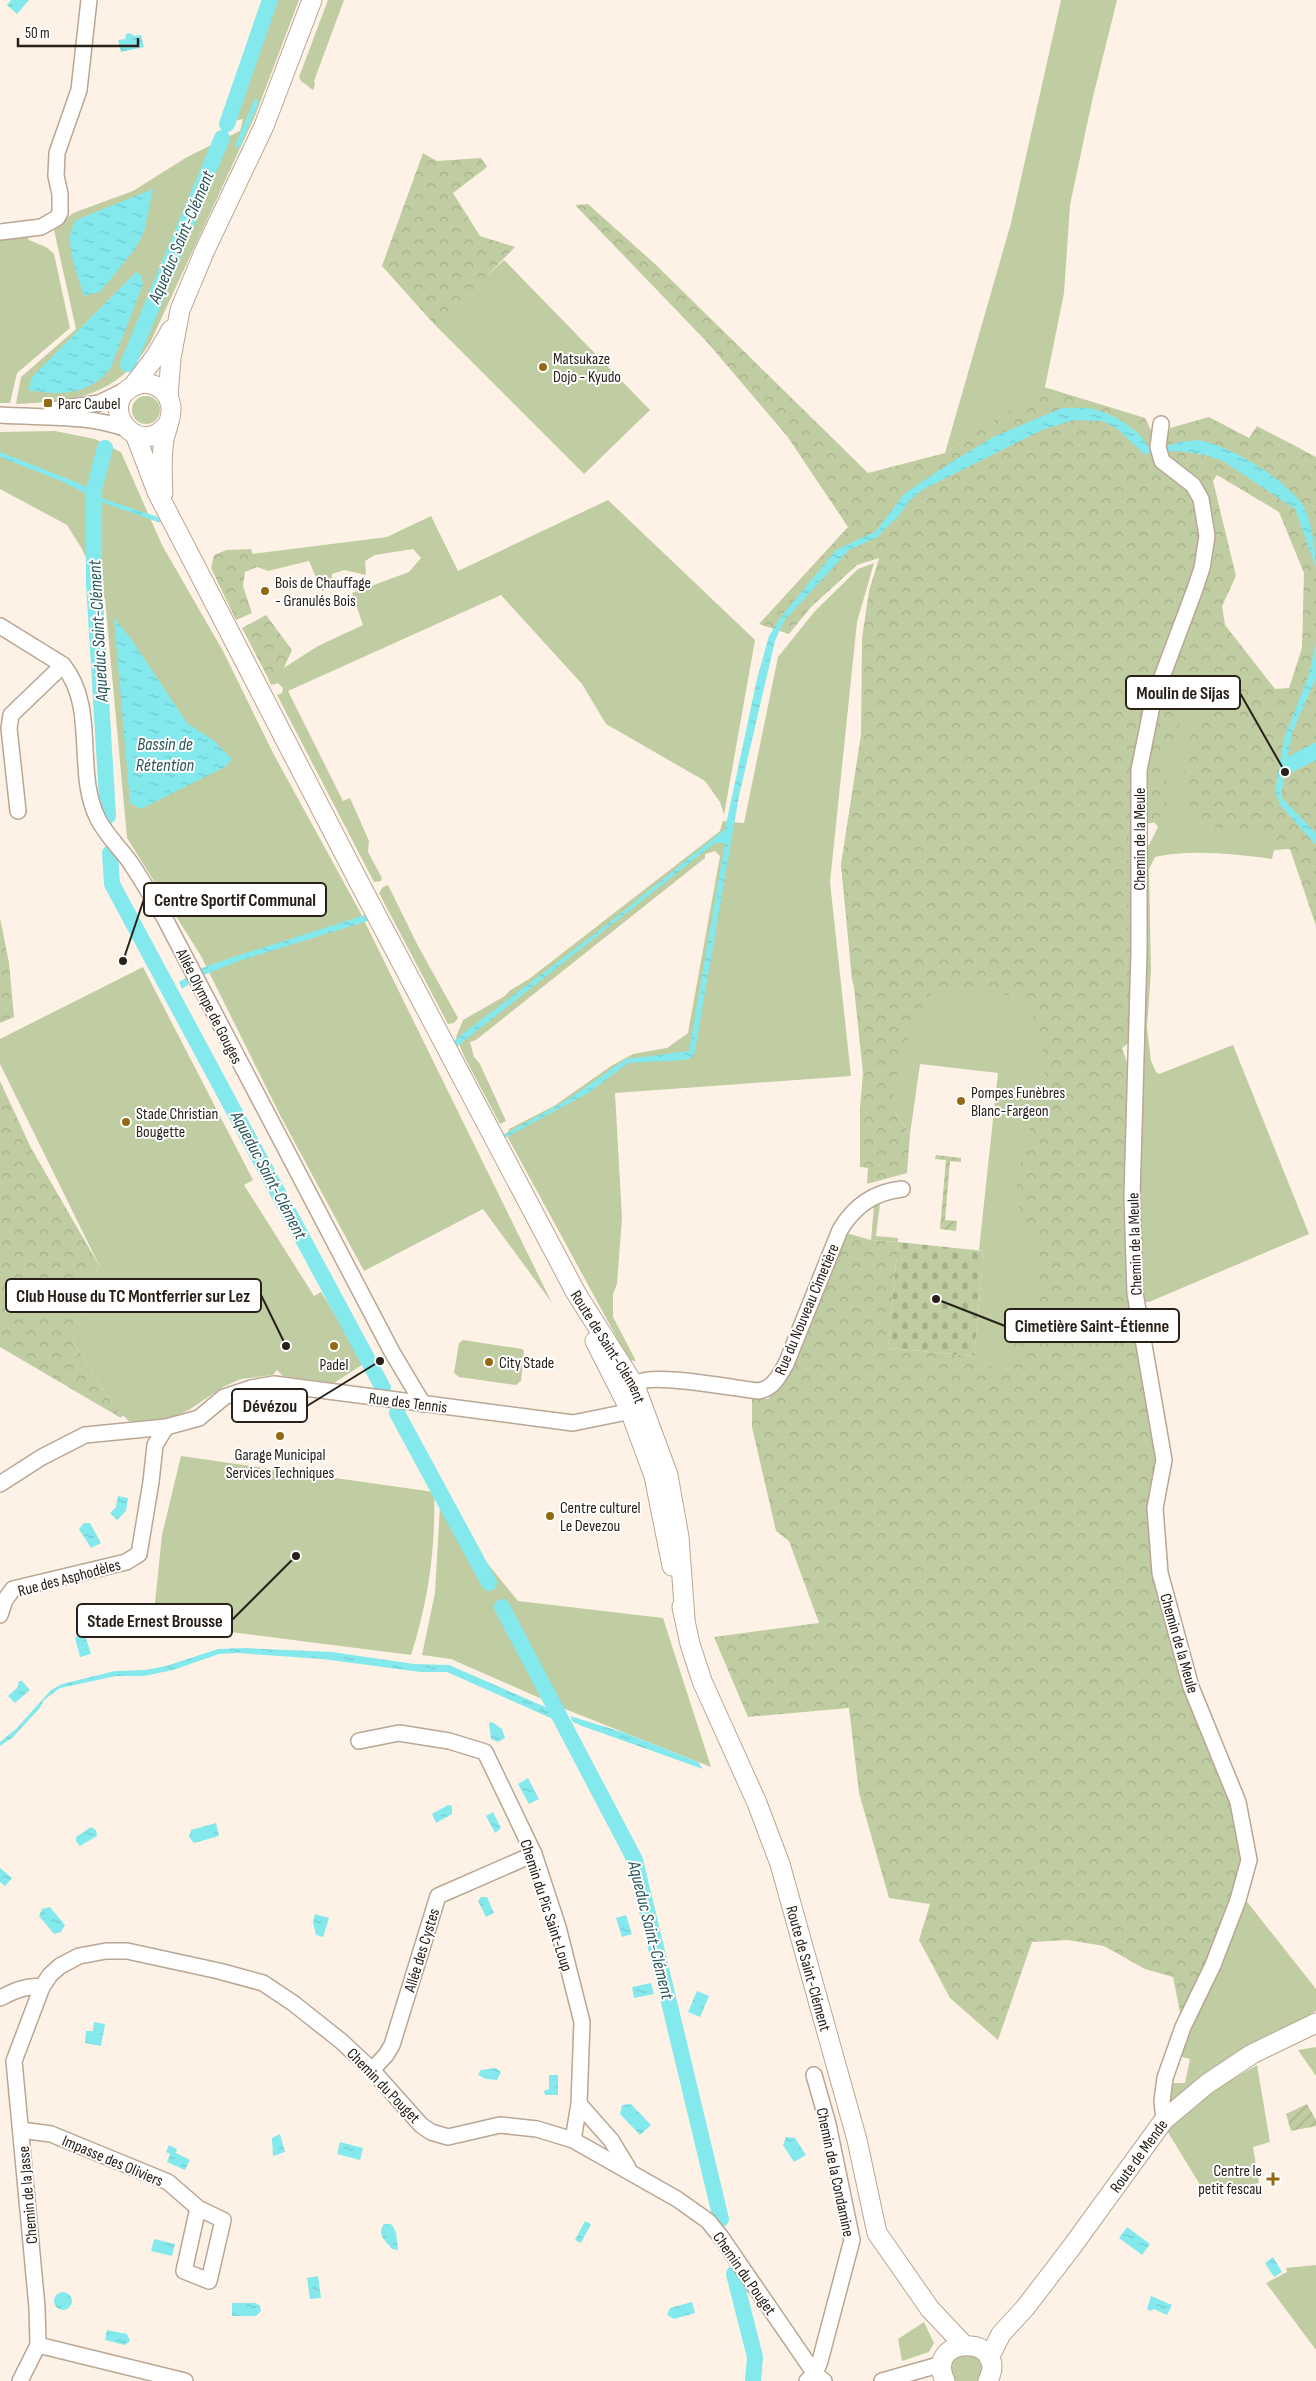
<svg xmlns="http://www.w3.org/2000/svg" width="1316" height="2381" font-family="'Sofia Sans Condensed',sans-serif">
<defs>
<pattern id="forest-crowns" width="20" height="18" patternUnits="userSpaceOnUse" patternTransform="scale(1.25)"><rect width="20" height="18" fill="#c0cca1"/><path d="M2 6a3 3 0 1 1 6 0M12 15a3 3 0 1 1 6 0" fill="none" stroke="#a5af8a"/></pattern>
<pattern id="cemetery-stones" width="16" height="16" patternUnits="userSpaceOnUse" patternTransform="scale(1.25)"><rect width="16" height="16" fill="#c0cca1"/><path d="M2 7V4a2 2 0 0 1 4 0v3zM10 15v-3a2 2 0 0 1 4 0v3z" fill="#a5af8a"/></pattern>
<pattern id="garden-furrows" width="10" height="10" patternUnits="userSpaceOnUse" patternTransform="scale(1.25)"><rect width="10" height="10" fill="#c0cca1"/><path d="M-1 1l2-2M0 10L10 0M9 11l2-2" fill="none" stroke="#a5af8a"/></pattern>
<pattern id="water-ripples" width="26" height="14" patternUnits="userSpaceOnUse" patternTransform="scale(1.25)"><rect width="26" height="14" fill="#83e9ed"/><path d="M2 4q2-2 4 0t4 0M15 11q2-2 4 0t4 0" fill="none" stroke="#71c8cb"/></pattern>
</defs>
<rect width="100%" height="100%" fill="#fef2e6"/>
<!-- grass -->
<g fill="#c0cca1">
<path d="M269,0H299L255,116L150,343C116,397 75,401 16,404L21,377L76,329L54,230L73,213L133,191L187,157L240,131L243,119L226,123Z"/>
<polygon points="328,0 344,0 314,81 315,85 313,90 301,81 299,77"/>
<polygon points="1061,0 1117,0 1092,101 1070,205 1064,293 1045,387 945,453 1011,223"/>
<polygon points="17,236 28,237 29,240 46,247 54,254 70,328 17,373 10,403 0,403 0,239"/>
<polygon points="504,260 650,410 584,474 434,324"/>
<circle cx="146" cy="410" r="14"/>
<polygon points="55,431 95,439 121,452 162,545 223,651 273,753 359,910 552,1303 483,1209 364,1271 280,1115 201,956 127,838 105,599 82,549 67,525 0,489 0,432"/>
<polygon points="608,500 755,640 724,815 720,802 705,781 606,724 582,684 501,595 288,691 343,801 350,798 369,841 368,852 382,878 381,881 374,882 277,695 282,693 283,688 278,683 271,685 268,678 318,646 363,625 352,593 409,572 421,558 413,549 375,555 365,561 366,575 344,570 332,574 332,586 322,591 309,561 268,571 257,567 252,554 387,537 431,516 458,571"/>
<polygon points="874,563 857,622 830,882 851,1076 615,1093 622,1218 617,1284 613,1294 613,1317 636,1361 629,1360 507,1136 509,1129 554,1106 611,1066 633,1054 667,1048 688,1033 720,856 715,851 705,854 705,858 476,1040 470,1042 474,1057 480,1064 506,1121 500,1124 465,1058 456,1037 463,1020 505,996 509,991 529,979 720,831 723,821 744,823 778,657 815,611 858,569"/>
<path d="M1187,666L1227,681L1253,821L1274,850L1272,859C1237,854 1189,849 1155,857L1149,869L1151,971L1147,1027L1151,1061L1156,1072L1159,1074L1233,1045L1309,1234L1149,1302L1143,1301L1140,1294L1136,1228L1144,845H1149L1158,827L1153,820L1158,771Z"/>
<polygon points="1134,805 1131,1041 1122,1048 1129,1068 1135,1339 1007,1376 974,1356 984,1251 979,1250 998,1073 920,1064 910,1134 891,1107 852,980 841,864"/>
<polygon points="388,885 417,944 458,1018 454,1023 448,1024 379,893 383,887"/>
<path d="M143,967L253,1180L244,1185L314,1296L321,1292L365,1363L334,1383L283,1376L277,1370L273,1375L241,1379L223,1387L189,1410L154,1425L129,1421L114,1407L74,1343C69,1319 82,1315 99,1302L89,1279L94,1271L100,1267L0,1064V1039Z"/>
<polygon points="880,1203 876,1236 898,1238 898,1242 871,1240 874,1206"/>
<polygon points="463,1340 522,1349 524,1351 521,1381 516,1385 459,1377 454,1373 459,1343"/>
<path d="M181,1456L434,1492C436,1548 428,1602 411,1655L153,1622L162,1535Z"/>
<polygon points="440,1505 518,1601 663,1618 711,1767 560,1707 451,1659 422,1655 435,1593"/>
<polygon points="1244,1898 1316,1989 1316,2011 1249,2047 1166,2107 1171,2083 1185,2083 1190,2059 1179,2056"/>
<polygon points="1316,2047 1316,2076 1298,2050"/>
<polygon points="1257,2065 1270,2142 1253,2147 1259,2183 1205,2193 1166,2129 1210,2092"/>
<polygon points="1316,2265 1316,2350 1266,2283 1287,2272 1286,2268"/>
<polygon points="924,2322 934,2343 929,2352 902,2361 898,2339"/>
<polygon points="964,2351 983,2360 982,2381 952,2381 948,2365"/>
</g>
<!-- forest -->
<g fill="url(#forest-crowns)" fill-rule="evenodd">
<polygon points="423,153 437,161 481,158 487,167 453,193 480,236 515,247 471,292 466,300 434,324 382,266"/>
<path d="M588,204L655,264L868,473L945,453L1044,387L1145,418L1159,447L1165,444L1170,428L1209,417L1249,438L1257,426L1316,457V926L1290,849L1274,850L1261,836L1190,822L1183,757L1200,710L1224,696L1222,683L1195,670L1183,716L1164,762L1163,771L1168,785L1166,809L1157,822L1129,826C1127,897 1131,968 1128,1039L1120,1047L1128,1068L1121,1201L1122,1296L1137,1313L1164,1460L1155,1508L1160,1573L1191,1687L1238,1802L1249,1860L1183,2027L1173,1977L1145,1969L1104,1946L1068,1940L1032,1942L998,2040L950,1998L919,1940L930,1904L889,1898L859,1793L849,1708L748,1717L714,1637L819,1623L789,1541L776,1531L752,1427V1397L768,1399L797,1360L846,1233L871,1240L898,1242L888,1348L974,1356L1007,1375L1016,1352L1009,1325L1040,1308L1036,1242L1021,1222L1016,1180L1047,1065L1027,996L932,990L901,1052L891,1107L910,1134L907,1173L867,1184L868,1168L860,1167V1108L863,1073L841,864L861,735L862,638L869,591L879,558L857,565L811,607L789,634L759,624L848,527L787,436L707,342L575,205ZM1217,475L1279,512L1304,573L1302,648L1289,688L1275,689L1225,625L1222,606L1236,576L1213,481Z"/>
<polygon points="251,549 257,567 245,572 243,586 252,613 236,620 211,568 214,555 227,550"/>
<polygon points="266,615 292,650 281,674 268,678 242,628"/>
<polygon points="0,918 9,963 14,1017 0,1023"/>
<path d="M0,1081L31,1148L100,1267L94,1271L89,1279L99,1302C82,1315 69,1319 74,1343L114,1407L123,1415L121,1418L0,1347Z"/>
</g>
<!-- cemetery -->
<polygon fill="url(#cemetery-stones)" points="898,1242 984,1251 974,1356 888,1348"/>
<!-- garden -->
<g fill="url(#garden-furrows)">
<polygon points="936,1155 961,1158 961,1162 950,1161 945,1220 957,1221 956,1231 940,1229 946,1160 935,1159"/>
<polygon points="1307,2104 1316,2120 1316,2126 1291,2131 1286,2114"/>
</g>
<!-- water -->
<g fill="url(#water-ripples)">
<polygon points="11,0 29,0 17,14 7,5"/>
<polygon points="129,33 135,36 141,35 144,47 121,52 118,40 125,39 126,34"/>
<path d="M153,189L144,232L135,249L100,292L84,296C78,274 61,240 76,220Z"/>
<path d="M136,272L141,275L143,284L111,367C92,395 59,396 28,390L32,377Z"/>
<path d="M1062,408C1073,408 1086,407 1097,410C1118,416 1144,433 1152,453L1144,454L1116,428L1102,421L1074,420L1042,430L924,489L911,499L897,518L876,538L849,550L784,621L775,641L739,796L694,1056L685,1060L628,1063L590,1092L503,1139L501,1136L567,1100L626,1059L689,1051L725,843H715L455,1048L452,1042L601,929L725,829L757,679L769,636L780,618L836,550L876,531L905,493L950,463L995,436Z"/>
<path d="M1198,440C1231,446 1278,475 1300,501C1311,513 1316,552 1316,568L1295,509L1223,461L1205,455L1179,451L1165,452L1164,447L1179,442Z"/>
<polygon points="0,452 71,480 94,490 104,499 158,517 161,523 104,503 61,481 0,457"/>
<polygon points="114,618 131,639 187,723 213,740 232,759 225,767 141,809 130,803"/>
<polygon points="1316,642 1316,678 1292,733 1282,789 1282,798 1316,833 1316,845 1280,805 1275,792 1284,738 1309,675"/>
<polygon points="365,915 368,921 239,961 199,977 182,989 179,982 202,968 227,959"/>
<polygon points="118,1496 128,1498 126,1511 117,1520 110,1513 116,1507"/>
<polygon points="84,1523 90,1523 101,1543 91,1548 79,1529"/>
<polygon points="80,1634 85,1635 91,1654 80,1657 75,1638"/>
<polygon points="245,1648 332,1652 414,1664 449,1665 550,1709 555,1720 447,1672 421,1672 322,1659 237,1653 219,1654 173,1670 144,1676 116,1676 60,1688 44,1700 39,1709 12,1738 0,1746 0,1742 16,1729 51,1690 62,1684 115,1671 145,1670 166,1666 218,1649"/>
<polygon points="19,1681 22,1681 30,1690 15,1703 8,1696 17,1688"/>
<polygon points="570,1716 625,1733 698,1762 703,1769 582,1726 573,1722"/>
<polygon points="492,1722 502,1729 505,1738 498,1742 491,1739 489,1723"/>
<polygon points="528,1778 539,1799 529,1804 518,1784"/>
<polygon points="448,1805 452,1806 452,1814 436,1823 432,1814"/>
<polygon points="493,1812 501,1828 495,1833 486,1816"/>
<polygon points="216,1823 219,1836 194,1843 189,1837 191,1830"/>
<polygon points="91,1827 96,1830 97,1836 80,1846 76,1841 76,1837"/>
<polygon points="0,1868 12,1878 5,1886 0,1882"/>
<polygon points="481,1897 487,1897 494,1913 486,1917 478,1901"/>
<polygon points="50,1907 65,1925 61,1932 54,1934 39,1916 42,1909"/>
<polygon points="315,1914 329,1918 323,1937 316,1935 313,1922"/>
<polygon points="626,1915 632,1934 622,1937 616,1918"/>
<polygon points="651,1983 654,1994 634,1998 632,1987"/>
<polygon points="697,1991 709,1996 700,2017 688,2012"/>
<polygon points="94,2022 105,2024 101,2046 85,2043 86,2031 93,2031"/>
<polygon points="496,2068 501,2072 497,2080 486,2079 478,2075 481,2070"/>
<polygon points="549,2075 558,2075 558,2095 545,2095 544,2091 549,2089"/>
<polygon points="631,2104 651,2125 640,2135 620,2114 622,2105"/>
<polygon points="280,2134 285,2152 273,2156 272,2138"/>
<polygon points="786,2137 795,2138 806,2155 794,2162 783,2145"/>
<polygon points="340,2142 363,2148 360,2160 337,2154"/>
<polygon points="169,2145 177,2149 176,2153 190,2160 185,2170 167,2162 170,2154 166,2152"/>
<polygon points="585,2221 591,2224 581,2243 575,2240"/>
<path d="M384,2224H391L396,2232L398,2250L392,2249C386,2241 376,2234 384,2224Z"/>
<polygon points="1127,2227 1150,2244 1142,2255 1119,2238"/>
<polygon points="154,2239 175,2244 172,2256 151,2251"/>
<polygon points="1273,2257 1282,2272 1274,2277 1265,2263"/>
<polygon points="318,2276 321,2298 310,2299 307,2278"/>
<circle cx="63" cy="2301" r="9"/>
<polygon points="1151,2296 1172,2305 1167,2315 1154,2309 1150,2311 1147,2309"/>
<polygon points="692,2302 695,2313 674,2319 667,2315 670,2308"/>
<polygon points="232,2303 256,2303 260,2306 261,2311 256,2316 232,2316"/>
<polygon points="107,2330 127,2334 130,2341 125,2345 105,2340"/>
</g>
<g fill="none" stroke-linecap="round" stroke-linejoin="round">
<!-- stream -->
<polyline stroke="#83e9ed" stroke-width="5" points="238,145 256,102"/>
<!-- canal -->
<g stroke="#83e9ed" stroke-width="16">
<polyline points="227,124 270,0"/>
<polyline points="128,364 222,138"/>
<polyline points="105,448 94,490 94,583 108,816"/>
<polyline points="1287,766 1316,751"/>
<polyline points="110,853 112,884 383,1388"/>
<polyline points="397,1413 489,1583"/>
<polyline points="502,1607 635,1860 721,2219"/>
<polyline points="734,2274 755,2357 753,2381"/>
</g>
<defs>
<g id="minor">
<polyline points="0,232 41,227 57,218 60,213 60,194 56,176 57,153 79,90 89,0"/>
<polyline points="52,410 99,403 128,389"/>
<path d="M0,415C43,418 85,414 127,429"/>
<polyline points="1161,424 1158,447 1162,461 1193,485 1201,499 1207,536 1202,568 1195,589 1153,701 1139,770 1139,952 1132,1197 1135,1293 1164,1460 1155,1508 1160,1573 1191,1687 1238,1802 1249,1860 1238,1900 1213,1965 1183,2027 1165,2078 1162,2101 1164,2120"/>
<path d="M0,626L63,665C98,708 74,772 98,819C106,835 120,848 130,862C142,880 153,899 164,917L392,1352L423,1404"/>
<polyline points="18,811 9,728 11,715 63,665"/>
<path d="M0,1484L42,1457L85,1435L166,1427L199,1418L224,1397L251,1388L274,1384L573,1423L622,1413C633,1404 629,1390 638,1383C652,1372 737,1389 758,1391C773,1389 779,1376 786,1364L840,1230C854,1206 874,1192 902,1189"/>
<polyline points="0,1615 5,1600 13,1589 126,1562 139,1554 151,1482 155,1445 166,1427"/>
<polyline points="359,1741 399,1733 449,1741 485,1752 534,1854 558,1927 582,2022 579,2104 573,2140"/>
<path d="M0,1998C14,1991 26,1985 42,1987"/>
<polyline points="372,2070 386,2055 392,2045 438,1896 534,1854"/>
<polyline points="579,2104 611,2140 628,2168"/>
<polyline points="21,2130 51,2134 168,2182 198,2208 184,2271 209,2281 223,2220 198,2208"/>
<polyline points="38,2345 185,2381"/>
<polyline points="20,2381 38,2345 37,2307 14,2061 42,1987 50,1975 60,1966 79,1956 106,1951 127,1951 219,1971 263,1983 293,2003 341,2041 372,2070 421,2125 431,2132 448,2137 500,2125 537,2129 573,2140 677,2199 708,2221 721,2237 815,2374 824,2381"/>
<polyline points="807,2381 815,2374 820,2361 852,2240 828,2124 814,2075"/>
<polyline points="882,2381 942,2364"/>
</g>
<g id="tertiary">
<polyline points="133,386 156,356 171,330"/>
<polyline points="168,397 171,358 180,310 205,250 264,126 312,0"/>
<path id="s1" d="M135,434L157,492L361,886L576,1293L635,1386L668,1475L679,1537L685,1619"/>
<path d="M163,493C162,475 161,458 164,440C166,429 172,418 171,407C170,399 166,392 160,388C152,383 142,382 134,386C95,404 138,462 168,424"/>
<polyline points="595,1341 629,1408 654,1476 672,1566"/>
<path id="s2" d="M682,1607L690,1644L702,1681L757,1803L780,1864L857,2140L877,2233L930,2309L964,2345"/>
<path id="s3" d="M989,2358L1001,2334L1025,2308L1071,2248L1164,2120L1207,2084L1252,2054L1316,2023"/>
<path d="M945,2381C923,2334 1011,2334 988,2381"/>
</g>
</defs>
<!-- minor casing -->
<use href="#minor" stroke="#baa694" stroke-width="18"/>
<!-- tertiary casing -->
<use href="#tertiary" stroke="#baa694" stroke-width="21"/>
<!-- minor -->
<use href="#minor" stroke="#fff" stroke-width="15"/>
<!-- tertiary -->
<use href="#tertiary" stroke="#fff" stroke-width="19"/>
</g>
<!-- markers -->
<g fill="#936a13" stroke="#fff" stroke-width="2">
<circle cx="543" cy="367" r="5"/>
<rect x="43" y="398" width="10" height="10" rx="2.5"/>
<circle cx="265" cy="591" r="5"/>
<circle cx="961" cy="1101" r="5"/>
<circle cx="126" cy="1122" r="5"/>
<circle cx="334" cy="1346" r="5"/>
<circle cx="489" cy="1362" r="5"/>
<circle cx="280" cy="1436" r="5"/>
<circle cx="550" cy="1516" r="5"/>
<path d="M1270.5 2171.5h5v5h5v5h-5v5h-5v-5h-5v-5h5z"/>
</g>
<g text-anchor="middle" stroke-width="4" stroke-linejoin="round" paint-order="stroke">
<!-- poi labels -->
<g font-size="16" fill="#282019" stroke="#fff" text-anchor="start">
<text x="553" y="364">Matsukaze<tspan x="553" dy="18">Dojo - Kyudo</tspan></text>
<text x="58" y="409">Parc Caubel</text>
<text x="275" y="588">Bois de Chauffage<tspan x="275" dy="18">- Granulés Bois</tspan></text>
<text x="971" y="1098">Pompes Funèbres<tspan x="971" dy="18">Blanc-Fargeon</tspan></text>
<text x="136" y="1119">Stade Christian<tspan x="136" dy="18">Bougette</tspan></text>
<text x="499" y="1368">City Stade</text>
<text x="334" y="1370" text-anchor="middle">Padel</text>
<text x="280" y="1460" text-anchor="middle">Garage Municipal<tspan x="280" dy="18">Services Techniques</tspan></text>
<text x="560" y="1513">Centre culturel<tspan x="560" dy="18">Le Devezou</tspan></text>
<text x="1262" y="2176" text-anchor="end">Centre le<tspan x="1262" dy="18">petit fescau</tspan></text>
</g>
<!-- street labels -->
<g font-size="16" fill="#282019" stroke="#fff">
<text transform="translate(1139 839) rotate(-90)" y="6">Chemin de la Meule</text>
<text transform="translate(210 1006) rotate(63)" y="6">Allée Olympe de Gouges</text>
<text transform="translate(1134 1244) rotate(-92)" y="6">Chemin de la Meule</text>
<text transform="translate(806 1309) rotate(-67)" y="6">Rue du Nouveau Cimetière</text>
<text dy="6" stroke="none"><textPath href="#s1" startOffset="1029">Route de Saint-Clément</textPath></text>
<text transform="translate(408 1402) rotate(7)" y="6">Rue des Tennis</text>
<text transform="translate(69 1577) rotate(-15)" y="6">Rue des Asphodèles</text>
<text transform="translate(1180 1643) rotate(74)" y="6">Chemin de la Meule</text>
<text transform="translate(547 1905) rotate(72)" y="6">Chemin du Pic Saint-Loup</text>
<text transform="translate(421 1950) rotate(-73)" y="6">Allée des Cystes</text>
<text dy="6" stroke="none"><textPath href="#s2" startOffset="384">Route de Saint-Clément</textPath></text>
<text transform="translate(384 2085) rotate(46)" y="6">Chemin du Pouget</text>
<text dy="6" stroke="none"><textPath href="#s3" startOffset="252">Route de Mende</textPath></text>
<text transform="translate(113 2160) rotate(23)" y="6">Impasse des Oliviers</text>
<text transform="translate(836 2172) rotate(78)" y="6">Chemin de la Condamine</text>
<text transform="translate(27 2195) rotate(-95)" y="6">Chemin de la Jasse</text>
<text transform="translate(745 2273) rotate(55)" y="6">Chemin du Pouget</text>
</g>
<!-- water labels -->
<g font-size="18" font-style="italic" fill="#295759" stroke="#fff">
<text transform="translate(181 237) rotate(-67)" y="6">Aqueduc Saint-Clément</text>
<text transform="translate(98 631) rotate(-93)" y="6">Aqueduc Saint-Clément</text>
<text x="165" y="750">Bassin de<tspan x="165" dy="21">Rétention</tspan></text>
<text transform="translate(269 1175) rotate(62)" y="6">Aqueduc Saint-Clément</text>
<text transform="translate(651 1930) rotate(76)" y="6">Aqueduc Saint-Clément</text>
</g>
</g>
<!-- callouts -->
<path fill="none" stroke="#282019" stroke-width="2" d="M1285 772L1240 693M123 961L144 899M286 1346L261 1295M936 1299L1005 1326M380 1361L307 1406M296 1556L232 1620"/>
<g fill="#282019" stroke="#fff" stroke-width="2">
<circle cx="1285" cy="772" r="5"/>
<circle cx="123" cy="961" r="5"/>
<circle cx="286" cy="1346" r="5"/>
<circle cx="936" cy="1299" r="5"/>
<circle cx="380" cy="1361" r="5"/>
<circle cx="296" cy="1556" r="5"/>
</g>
<g fill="#fff" stroke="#282019" stroke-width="2">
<rect x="1126" y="676" width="114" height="33" rx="5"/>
<rect x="144" y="883" width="182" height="33" rx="5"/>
<rect x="6" y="1279" width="255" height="33" rx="5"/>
<rect x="1005" y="1309" width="174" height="33" rx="5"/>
<rect x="232" y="1389" width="75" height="33" rx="5"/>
<rect x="77" y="1604" width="155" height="33" rx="5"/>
</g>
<g font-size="18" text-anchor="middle" font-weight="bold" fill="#282019">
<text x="1183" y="699">Moulin de Sijas</text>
<text x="235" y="906">Centre Sportif Communal</text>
<text x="133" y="1302">Club House du TC Montferrier sur Lez</text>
<text x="1092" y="1332">Cimetière Saint-Étienne</text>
<text x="270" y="1412">Dévézou</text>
<text x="155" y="1627">Stade Ernest Brousse</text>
</g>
<!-- scale -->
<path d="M18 38v8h120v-8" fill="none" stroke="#282019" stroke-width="2.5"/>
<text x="25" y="38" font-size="15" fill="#282019" stroke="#ffffff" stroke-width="4" paint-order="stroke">50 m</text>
</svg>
